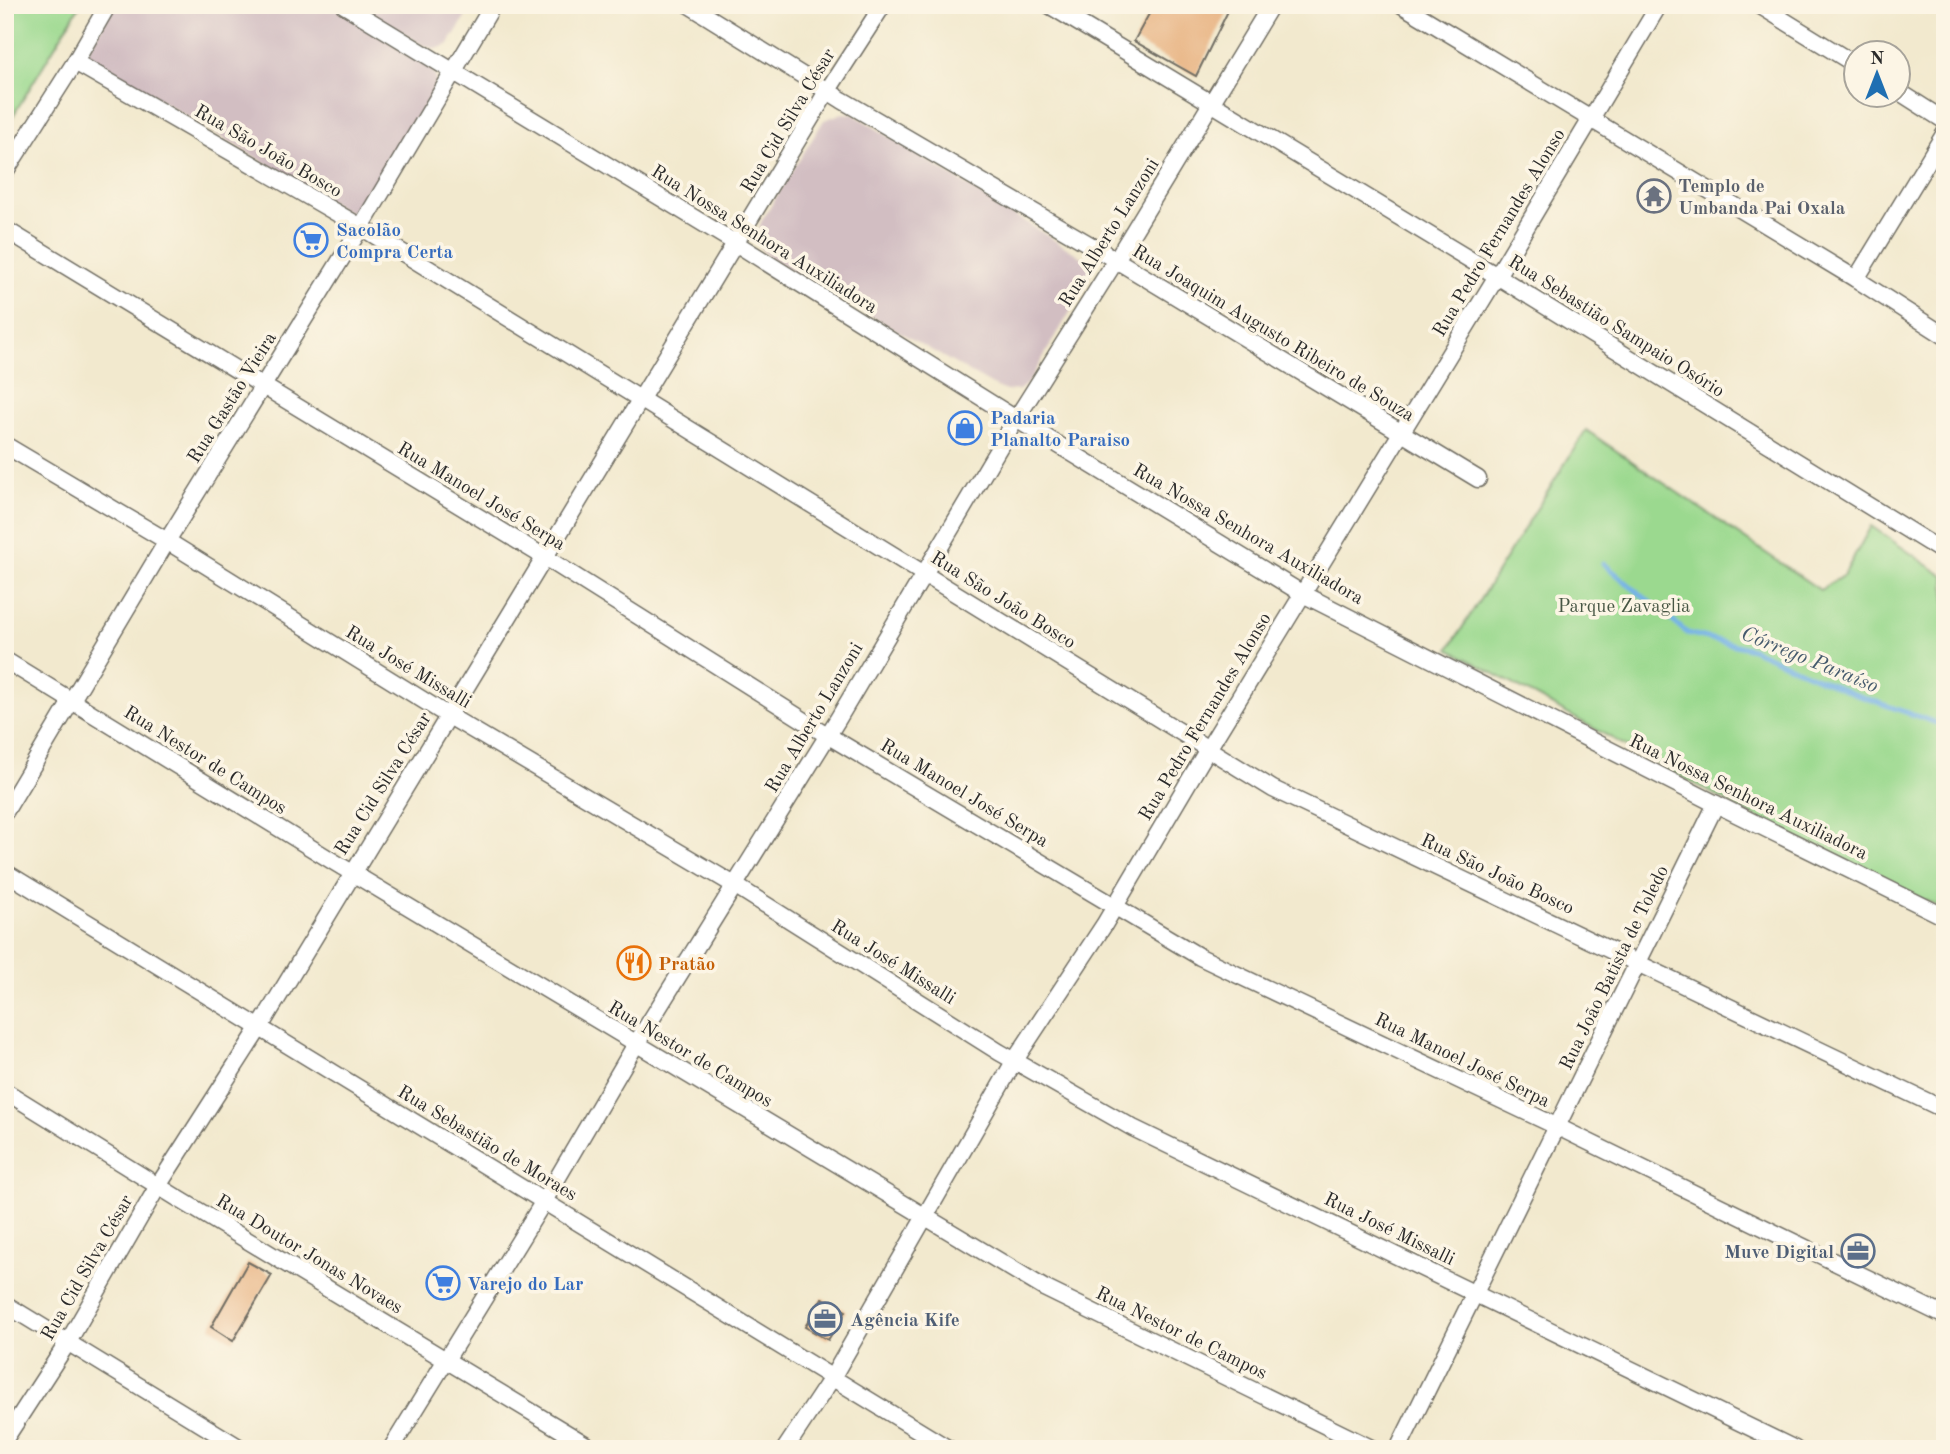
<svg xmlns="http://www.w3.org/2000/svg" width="1950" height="1454" font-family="'Old Standard TT',serif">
<rect width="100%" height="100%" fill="#fcf5e5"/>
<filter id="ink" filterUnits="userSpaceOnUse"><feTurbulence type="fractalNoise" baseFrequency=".0143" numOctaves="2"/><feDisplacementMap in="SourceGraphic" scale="14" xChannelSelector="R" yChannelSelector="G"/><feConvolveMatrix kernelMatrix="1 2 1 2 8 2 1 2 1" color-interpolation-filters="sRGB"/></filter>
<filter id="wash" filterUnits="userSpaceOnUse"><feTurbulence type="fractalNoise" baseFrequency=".00686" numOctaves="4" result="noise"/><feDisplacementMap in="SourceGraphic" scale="28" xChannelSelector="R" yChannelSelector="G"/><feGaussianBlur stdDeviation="1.57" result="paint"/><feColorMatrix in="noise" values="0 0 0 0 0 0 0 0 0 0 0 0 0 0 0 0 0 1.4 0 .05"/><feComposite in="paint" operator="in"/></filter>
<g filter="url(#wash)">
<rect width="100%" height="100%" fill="#f2e9ce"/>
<!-- industrial -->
<g fill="#d2bec2">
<polygon points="115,5 332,5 430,66 435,76 436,84 433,93 360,207 355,211 348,212 92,60 88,55 88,50"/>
<polygon points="360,5 473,5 448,45 436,49 422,45"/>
<polygon points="843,113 853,114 1086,260 1090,269 1089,280 1028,383 1019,390 1006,391 996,387 768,257 760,248 759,230 761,222 824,120"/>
</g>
<!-- green -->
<g fill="#9bd98f" stroke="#63825d" stroke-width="2">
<polygon points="5,5 80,5 5,129"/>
<polygon points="1586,430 1820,590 1844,575 1871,526 1945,577 1945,910 1792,837 1449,649"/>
</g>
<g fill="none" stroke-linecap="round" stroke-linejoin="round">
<!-- stream -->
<polyline stroke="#75b2e7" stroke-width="5" points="1603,563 1687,633 1752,649 1851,693 1945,726"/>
</g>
<g id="blocks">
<!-- building -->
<g fill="#e9b788">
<polygon points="1154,5 1231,5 1196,76 1134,41"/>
<polygon points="248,1262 272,1275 233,1341 211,1327"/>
<polygon points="822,1298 846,1311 828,1340 805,1327"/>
</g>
</g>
</g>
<g filter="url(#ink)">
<use href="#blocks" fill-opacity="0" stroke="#716e64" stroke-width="2"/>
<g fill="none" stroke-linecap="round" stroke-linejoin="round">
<defs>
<g id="street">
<polyline points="344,5 737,244 1016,419 1303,594 1716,804 1945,917"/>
<polyline points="689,5 842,100 1116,260 1478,479"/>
<polyline points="1049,5 1497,276 1945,553"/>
<polyline points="1402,5 1856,279 1945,336"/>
<polyline points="1759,5 1856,65"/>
<polyline points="75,62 361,227 1273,789 1945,1110"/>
<polyline points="1898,91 1945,121"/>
<polyline points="5,172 75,62 108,5"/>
<polyline points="5,229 546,558 827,735 1200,957 1558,1127 1945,1316"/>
<polyline points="1856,279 1945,133"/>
<polyline points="5,445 167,541 439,710 736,886 999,1052 1133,1128 1795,1449"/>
<polyline points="5,660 334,862 1044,1288 1373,1449"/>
<polyline points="5,812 167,541 361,227 493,5"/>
<polyline points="5,872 949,1449"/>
<polyline points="5,1091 179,1199 593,1449"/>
<polyline points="5,1304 242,1449"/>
<polyline points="5,1439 68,1342 158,1186 260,1027 828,90 883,5"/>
<polyline points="391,1449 544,1201 636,1044 838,719 1016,419 1116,260 1271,5"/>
<polyline points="785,1449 832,1378 1015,1060 1104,925 1208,749 1497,276 1659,5"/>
<polyline points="1398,1449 1716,804"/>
</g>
</defs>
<!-- street casing -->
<use href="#street" stroke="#716e64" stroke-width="19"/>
<!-- street -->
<use href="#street" stroke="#fff" stroke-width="16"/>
</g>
</g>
<!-- icons -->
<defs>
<symbol id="temple-ring" viewBox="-11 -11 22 22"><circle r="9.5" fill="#fcf5e5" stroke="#6b7280" stroke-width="1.5"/><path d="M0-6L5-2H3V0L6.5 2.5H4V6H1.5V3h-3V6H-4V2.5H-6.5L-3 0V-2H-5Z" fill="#6b7280"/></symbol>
<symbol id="supermarket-ring" viewBox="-11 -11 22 22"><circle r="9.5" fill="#fcf5e5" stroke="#3f7fe0" stroke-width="1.5"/><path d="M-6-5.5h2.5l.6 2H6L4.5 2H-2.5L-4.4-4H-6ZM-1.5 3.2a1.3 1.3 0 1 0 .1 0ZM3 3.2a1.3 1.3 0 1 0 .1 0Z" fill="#3f7fe0"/></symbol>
<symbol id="shop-ring" viewBox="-11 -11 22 22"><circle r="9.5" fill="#fcf5e5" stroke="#3f7fe0" stroke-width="1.5"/><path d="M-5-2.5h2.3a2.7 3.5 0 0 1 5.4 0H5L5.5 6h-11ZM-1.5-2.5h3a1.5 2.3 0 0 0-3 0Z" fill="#3f7fe0"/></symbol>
<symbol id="restaurant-ring" viewBox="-11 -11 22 22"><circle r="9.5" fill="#fcf5e5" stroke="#e8710a" stroke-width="1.5"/><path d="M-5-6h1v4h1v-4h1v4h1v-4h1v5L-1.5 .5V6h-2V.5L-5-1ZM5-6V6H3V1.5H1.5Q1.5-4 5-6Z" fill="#e8710a"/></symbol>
<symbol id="office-ring" viewBox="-11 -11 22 22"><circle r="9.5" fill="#fcf5e5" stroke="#5c6f8a" stroke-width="1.5"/><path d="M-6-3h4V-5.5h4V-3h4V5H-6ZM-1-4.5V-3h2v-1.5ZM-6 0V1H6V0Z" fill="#5c6f8a"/></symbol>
</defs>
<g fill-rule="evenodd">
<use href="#temple-ring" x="1635" y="177" width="38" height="38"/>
<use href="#supermarket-ring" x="292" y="221" width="38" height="38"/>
<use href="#shop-ring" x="946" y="409" width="38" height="38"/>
<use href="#restaurant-ring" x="615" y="944" width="38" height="38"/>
<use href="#office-ring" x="1839" y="1232" width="38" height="38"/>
<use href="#supermarket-ring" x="424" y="1264" width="38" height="38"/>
<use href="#office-ring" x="806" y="1300" width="38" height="38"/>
</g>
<g text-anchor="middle" stroke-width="7" stroke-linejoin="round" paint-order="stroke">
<!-- street labels -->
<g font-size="19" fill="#2b2b2b" stroke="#fcf5e5">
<text transform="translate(787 120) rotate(-59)" y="7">Rua Cid Silva César</text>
<text transform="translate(269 150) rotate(30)" y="7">Rua São João Bosco</text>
<text transform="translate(1108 232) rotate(-58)" y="7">Rua Alberto Lanzoni</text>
<text transform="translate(1498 232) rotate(-59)" y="7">Rua Pedro Fernandes Alonso</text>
<text transform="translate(765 238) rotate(32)" y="7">Rua Nossa Senhora Auxiliadora</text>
<text transform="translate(1617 325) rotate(32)" y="7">Rua Sebastião Sampaio Osório</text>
<text transform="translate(1274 332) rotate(31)" y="7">Rua Joaquim Augusto Ribeiro de Souza</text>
<text transform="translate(231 397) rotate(-58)" y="7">Rua Gastão Vieira</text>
<text transform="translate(482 495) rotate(31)" y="7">Rua Manoel José Serpa</text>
<text transform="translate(1249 533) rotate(30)" y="7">Rua Nossa Senhora Auxiliadora</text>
<text transform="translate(1004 599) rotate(32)" y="7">Rua São João Bosco</text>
<text transform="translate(409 666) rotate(31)" y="7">Rua José Missalli</text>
<text transform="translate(1204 716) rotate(-59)" y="7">Rua Pedro Fernandes Alonso</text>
<text transform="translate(813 717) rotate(-59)" y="7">Rua Alberto Lanzoni</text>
<text transform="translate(206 759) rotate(32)" y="7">Rua Nestor de Campos</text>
<text transform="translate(382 783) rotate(-58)" y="7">Rua Cid Silva César</text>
<text transform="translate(965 792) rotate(31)" y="7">Rua Manoel José Serpa</text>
<text transform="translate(1749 796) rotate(26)" y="7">Rua Nossa Senhora Auxiliadora</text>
<text transform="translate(1498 873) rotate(25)" y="7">Rua São João Bosco</text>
<text transform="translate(894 961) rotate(32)" y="7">Rua José Missalli</text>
<text transform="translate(1613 967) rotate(-64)" y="7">Rua João Batista de Toledo</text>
<text transform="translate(691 1053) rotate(31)" y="7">Rua Nestor de Campos</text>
<text transform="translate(1463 1059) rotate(26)" y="7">Rua Manoel José Serpa</text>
<text transform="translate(488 1142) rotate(31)" y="7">Rua Sebastião de Moraes</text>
<text transform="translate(1390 1228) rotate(26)" y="7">Rua José Missalli</text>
<text transform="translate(310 1253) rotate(31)" y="7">Rua Doutor Jonas Novaes</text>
<text transform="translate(86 1267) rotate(-60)" y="7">Rua Cid Silva César</text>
<text transform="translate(1182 1332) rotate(26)" y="7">Rua Nestor de Campos</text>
</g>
<!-- worship labels -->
<g font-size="19" font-weight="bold" fill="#5b616d" stroke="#fcf5e5" text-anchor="start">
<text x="1678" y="192">Templo de<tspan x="1678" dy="22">Umbanda Pai Oxala</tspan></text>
</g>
<!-- shop labels -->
<g font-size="19" font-weight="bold" fill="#366cbe" stroke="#fcf5e5" text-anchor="start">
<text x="336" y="236">Sacolão<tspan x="336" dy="22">Compra Certa</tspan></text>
<text x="990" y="424">Padaria<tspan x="990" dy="22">Planalto Paraiso</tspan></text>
<text x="467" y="1290">Varejo do Lar</text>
</g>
<!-- park labels -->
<g font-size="19" fill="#475644" stroke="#fcf5e5">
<text x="1624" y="612">Parque Zavaglia</text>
</g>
<!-- food labels -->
<g font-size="19" font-weight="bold" fill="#c56008" stroke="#fcf5e5" text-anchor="start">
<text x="658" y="970">Pratão</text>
</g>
<!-- service labels -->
<g font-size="19" font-weight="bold" fill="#4e5e75" stroke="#fcf5e5" text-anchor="end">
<text x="1834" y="1258">Muve Digital</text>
<text x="850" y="1326" text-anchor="start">Agência Kife</text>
</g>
<!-- water labels -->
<g font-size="21" font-style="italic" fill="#455a6d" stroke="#fcf5e5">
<text transform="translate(1810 659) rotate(22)" y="7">Córrego Paraíso</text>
</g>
</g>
<!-- margin -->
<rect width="1950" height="1454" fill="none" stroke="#fcf5e5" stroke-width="28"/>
<!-- north arrow -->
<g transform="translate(1877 74)"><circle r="33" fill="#fcf5e5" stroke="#a8a49b" stroke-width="2"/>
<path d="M0-5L12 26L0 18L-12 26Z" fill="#1f6fb2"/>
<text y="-10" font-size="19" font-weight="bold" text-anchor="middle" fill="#2b2b2b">N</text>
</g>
</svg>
